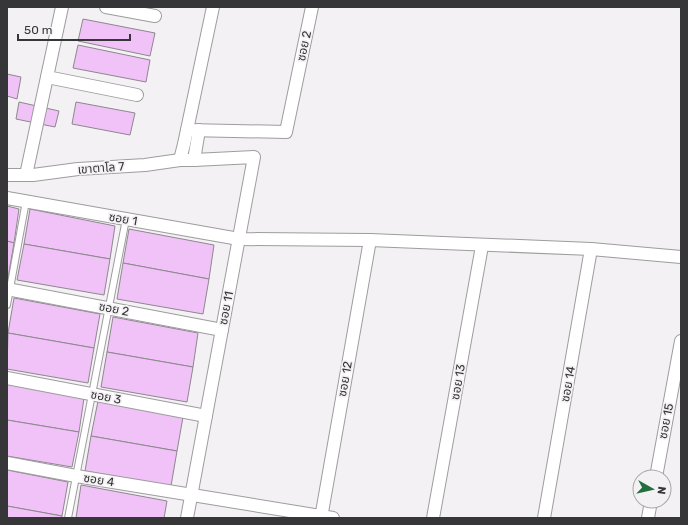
<svg xmlns="http://www.w3.org/2000/svg" width="688" height="525" font-family="Rubik,'Noto Sans Thai',sans-serif">
<rect width="100%" height="100%" fill="#f4f1f4"/>
<!-- building -->
<g fill="#f1c2f8" stroke="#8b898c">
<polygon points="83,19 155,33 150,56 78,41"/>
<polygon points="78,45 150,60 146,82 73,68"/>
<polygon points="7,74 21,77 17,99 7,96"/>
<polygon points="19,102 59,111 55,127 16,119"/>
<polygon points="76,102 135,113 130,135 72,124"/>
<polygon points="7,206 19,209 14,243 7,241"/>
<polygon points="30,209 115,226 110,259 24,244"/>
<polygon points="129,229 214,245 209,279 123,263"/>
<polygon points="7,241 14,243 8,278 7,278"/>
<polygon points="24,244 110,259 104,295 17,280"/>
<polygon points="123,263 209,279 203,314 117,299"/>
<polygon points="14,298 100,314 94,348 8,333"/>
<polygon points="113,317 198,333 193,367 107,352"/>
<polygon points="8,333 94,348 88,383 7,369"/>
<polygon points="107,352 193,367 187,402 101,387"/>
<polygon points="7,384 84,398 79,432 7,420"/>
<polygon points="98,401 183,417 177,451 91,436"/>
<polygon points="7,420 79,432 72,467 7,456"/>
<polygon points="91,436 177,451 171,486 85,471"/>
<polygon points="7,470 68,482 62,516 7,506"/>
<polygon points="81,485 167,501 164,518 76,518"/>
<polygon points="7,506 62,516 62,518 7,518"/>
</g>
<g fill="none" stroke-linecap="round" stroke-linejoin="round">
<defs>
<g id="service">
<polyline points="7,305 26,201"/>
<polyline points="68,518 126,219"/>
</g>
<g id="minor">
<polyline points="106,7 155,16"/>
<polyline points="47,77 137,95"/>
<polyline points="187,130 286,132 312,7"/>
<polyline points="180,160 184,144 213,7"/>
<polyline points="194,160 199,130"/>
<polyline points="7,175 33,175 78,169 145,165 180,160 194,160 254,157 187,518"/>
<polyline points="26,175 62,7"/>
<polyline points="7,198 239,239 370,240 591,249 681,257"/>
<polyline points="7,289 222,330"/>
<polyline points="7,378 206,416"/>
<polyline points="7,463 76,476 333,518"/>
<polyline points="656,477 681,341"/>
<polyline points="321,518 370,240"/>
<polyline points="433,518 482,246"/>
<polyline points="544,518 591,249"/>
<polyline points="648,518 651,501"/>
</g>
</defs>
<!-- service casing -->
<use href="#service" stroke="#9e9c9e" stroke-width="8"/>
<!-- minor casing -->
<use href="#minor" stroke="#9e9c9e" stroke-width="14"/>
<!-- service -->
<use href="#service" stroke="#fff" stroke-width="6"/>
<!-- minor -->
<use href="#minor" stroke="#fff" stroke-width="12"/>
</g>
<g text-anchor="middle" stroke-width="3.5" stroke-linejoin="round" paint-order="stroke">
<!-- street labels -->
<g font-size="12" fill="#363537" stroke="#f4f1f4">
<text transform="translate(304 46) rotate(-78)" y="4">ซอย 2</text>
<text transform="translate(101 168) rotate(-4)" y="4">เขาตาโล 7</text>
<text transform="translate(123 219) rotate(10)" y="4">ซอย 1</text>
<text transform="translate(226 308) rotate(-79)" y="4">ซอย 11</text>
<text transform="translate(114 309) rotate(11)" y="4">ซอย 2</text>
<text transform="translate(345 379) rotate(-80)" y="4">ซอย 12</text>
<text transform="translate(458 382) rotate(-80)" y="4">ซอย 13</text>
<text transform="translate(568 384) rotate(-80)" y="4">ซอย 14</text>
<text transform="translate(106 397) rotate(11)" y="4">ซอย 3</text>
<text transform="translate(666 421) rotate(-79)" y="4">ซอย 15</text>
<text transform="translate(99 480) rotate(9)" y="4">ซอย 4</text>
</g>
</g>
<!-- border -->
<rect width="688" height="525" fill="none" stroke="#363537" stroke-width="16"/>
<!-- north arrow -->
<g transform="translate(652 489) rotate(98)"><circle r="19" fill="#f4f1f4" stroke="#a8a6a8"/>
<path d="M0-3L7 15L0 10L-7 15Z" fill="#216e3e"/>
<text y="-6" font-size="11" font-weight="bold" text-anchor="middle" fill="#363537">N</text>
</g>
<!-- scale -->
<path d="M18 34v6h112v-6" fill="none" stroke="#363537" stroke-width="2"/>
<text x="24" y="34" font-size="12" fill="#363537" stroke="#f4f1f4" stroke-width="3" paint-order="stroke">50 m</text>
</svg>
